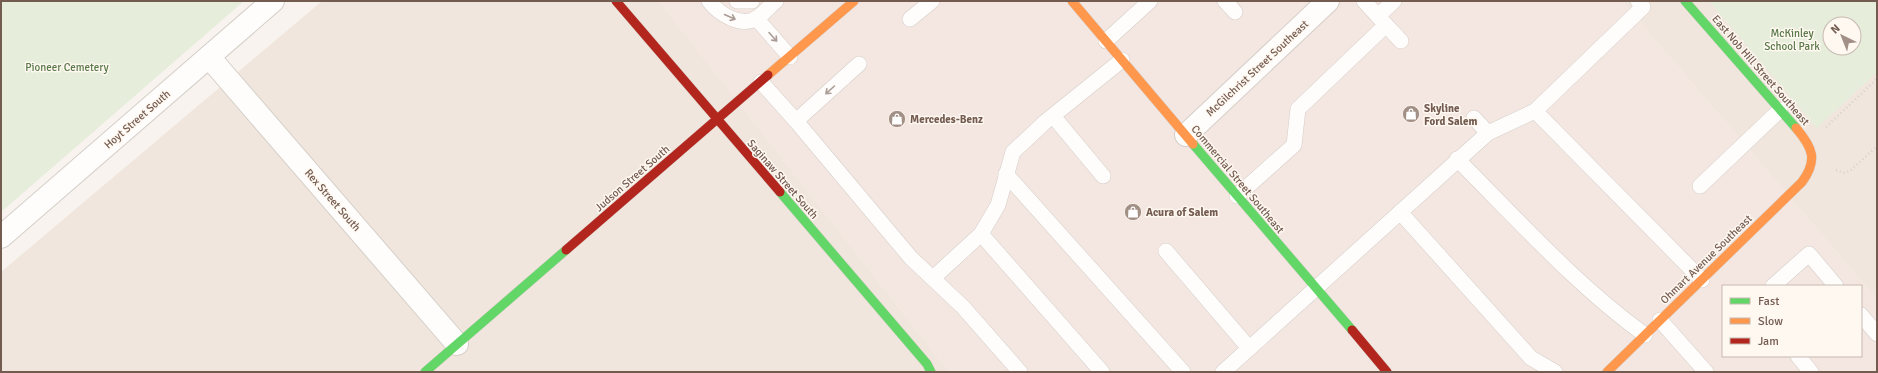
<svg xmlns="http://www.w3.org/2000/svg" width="1878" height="373" font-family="Signika,sans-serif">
<rect width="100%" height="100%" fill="#f8f3ee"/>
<!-- residential -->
<g fill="#f0e6dd" fill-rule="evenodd">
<polygon points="322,1 659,1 949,372 1,372 1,272"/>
<path d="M1622,1H1877V299ZM1830,24H1854V48H1830Z"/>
</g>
<!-- commercial -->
<path fill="#f4e6e0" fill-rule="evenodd" d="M659,1H1622L1877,299V372H949ZM1723,286H1861V356H1723Z"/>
<!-- green -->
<g fill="#e6edda" fill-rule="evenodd">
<polygon points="1,1 244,1 1,212"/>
<path d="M1709,1H1877V72L1817,128ZM1830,24H1854V48H1830Z"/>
</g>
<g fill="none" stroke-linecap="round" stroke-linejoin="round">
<defs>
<g id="lane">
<path d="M709,1C719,14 741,28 757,18C764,13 770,6 776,1"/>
<polyline points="737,1 752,1"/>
<polyline points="1225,1 1235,12"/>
<polyline points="1378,16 1394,1"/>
<polyline points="756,18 790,57"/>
<polyline points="910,19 932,1"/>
<polyline points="1386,25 1401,41"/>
<polyline points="1106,41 1150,1"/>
<polyline points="761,82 796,121 911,258 963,307 1020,372"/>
<polyline points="1535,111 1702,280"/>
<polyline points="1053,116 1103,176"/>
<polyline points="1474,118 1488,133"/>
<polyline points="796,121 859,64"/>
<path d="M1457,159C1518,220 1576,285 1645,335"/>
<polyline points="1006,174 1183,372"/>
<polyline points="1700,186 1780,110"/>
<polyline points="1237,196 1294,145 1298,109 1386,25 1364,1"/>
<polyline points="1400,212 1531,358 1555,372"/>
<polyline points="981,234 1102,372"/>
<polyline points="1166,251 1249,348"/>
<polyline points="933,278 981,234 998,205 1013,152 1045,122 1122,60"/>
<polyline points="1773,286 1809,254 1836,286"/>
<polyline points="1861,315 1877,334"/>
<polyline points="1660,320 1706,372"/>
<polyline points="1798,356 1811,372"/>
<polyline points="1223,372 1488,133 1535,111 1643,7 1638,1"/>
</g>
<g id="street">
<polyline points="209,57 457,344"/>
<polyline points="1186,135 1328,1"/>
<polyline points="1,237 273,1"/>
</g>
<g id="fast">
<polyline points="1685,1 1796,128"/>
<polyline points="1193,144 1352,330"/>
<polyline points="780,192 927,364 931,372"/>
<polyline points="425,372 566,250"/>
</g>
<g id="slow">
<polyline points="1072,1 1193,144"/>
<polyline points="768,75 854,1"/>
<path d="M1607,372L1802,182C1818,160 1813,148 1796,128"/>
</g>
<g id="jam">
<polyline points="616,1 780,192"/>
<polyline points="566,250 768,75"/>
<polyline points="1352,330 1387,372"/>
</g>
</defs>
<!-- lane casing -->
<use href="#lane" stroke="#d5cfc9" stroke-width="16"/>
<!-- street casing -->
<use href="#street" stroke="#d5cfc9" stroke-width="24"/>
<!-- fast casing -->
<use href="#fast" stroke="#d7d0ca" stroke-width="10"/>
<!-- slow casing -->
<use href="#slow" stroke="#d7d0ca" stroke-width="10"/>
<!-- jam casing -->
<use href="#jam" stroke="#d7d0ca" stroke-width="10"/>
<!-- path -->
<g stroke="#d8d1cd" stroke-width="2.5" stroke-dasharray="1 3" stroke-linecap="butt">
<polyline points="1826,127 1877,79"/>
<polyline points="1836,170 1845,173 1850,171 1877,146"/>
</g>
<!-- lane -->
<use href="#lane" stroke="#fefdfc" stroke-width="15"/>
<!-- street -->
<use href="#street" stroke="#fefdfc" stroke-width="22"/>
<!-- fast -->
<use href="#fast" stroke="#63d668" stroke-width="9"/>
<!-- slow -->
<use href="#slow" stroke="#ff974d" stroke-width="9"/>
<!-- jam -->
<use href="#jam" stroke="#b3261e" stroke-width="9"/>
</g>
<!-- one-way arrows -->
<defs><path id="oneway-shaft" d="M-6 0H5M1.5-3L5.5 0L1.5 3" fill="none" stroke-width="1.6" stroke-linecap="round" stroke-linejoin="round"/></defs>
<g stroke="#ab9c95">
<use href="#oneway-shaft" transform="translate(730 17) rotate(24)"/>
<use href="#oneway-shaft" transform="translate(773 37) rotate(48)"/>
<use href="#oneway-shaft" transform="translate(830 90) rotate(138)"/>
</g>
<!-- icons -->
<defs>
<symbol id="shop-disc" viewBox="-11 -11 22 22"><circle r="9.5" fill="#a29087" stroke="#fef8f1"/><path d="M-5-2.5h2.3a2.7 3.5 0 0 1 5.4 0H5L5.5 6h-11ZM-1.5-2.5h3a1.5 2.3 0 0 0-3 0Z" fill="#fff"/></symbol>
</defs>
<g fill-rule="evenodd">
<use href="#shop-disc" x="1401" y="104" width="20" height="20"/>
<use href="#shop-disc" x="887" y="109" width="20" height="20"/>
<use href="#shop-disc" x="1123" y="202" width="20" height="20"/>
</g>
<g text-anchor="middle" stroke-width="3" stroke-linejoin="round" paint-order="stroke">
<!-- park labels -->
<g font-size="11" fill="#597948" stroke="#fef8f1">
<text x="1792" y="37">McKinley<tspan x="1792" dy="13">School Park</tspan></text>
<text x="67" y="71">Pioneer Cemetery</text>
</g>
<!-- street labels -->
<g font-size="11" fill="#745b50" stroke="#fef8f1">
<text transform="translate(1257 68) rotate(-43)" y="4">McGilchrist Street Southeast</text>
<text transform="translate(1761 70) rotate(49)" y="4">East Nob Hill Street Southeast</text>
<text transform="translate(137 119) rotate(-41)" y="4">Hoyt Street South</text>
<text transform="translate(632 178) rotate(-41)" y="4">Judson Street South</text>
<text transform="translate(783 179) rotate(49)" y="4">Saginaw Street South</text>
<text transform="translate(1238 179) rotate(50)" y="4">Commercial Street Southeast</text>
<text transform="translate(333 200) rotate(49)" y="4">Rex Street South</text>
<text transform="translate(1706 259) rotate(-44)" y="4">Ohmart Avenue Southeast</text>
</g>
<!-- poi labels -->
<g font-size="11" font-weight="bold" fill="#745b50" stroke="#fef8f1" text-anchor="start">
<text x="1424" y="112">Skyline<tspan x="1424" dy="13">Ford Salem</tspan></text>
<text x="910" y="123">Mercedes-Benz</text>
<text x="1146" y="216">Acura of Salem</text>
</g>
</g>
<!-- border -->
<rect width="1878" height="373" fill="none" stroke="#745b50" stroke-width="4"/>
<!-- legend -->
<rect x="1722" y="285" width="140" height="72" fill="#fef8f1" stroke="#c7b9b1"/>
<rect x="1730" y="298" width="20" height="6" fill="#63d668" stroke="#c7b9b1"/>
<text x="1758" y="305" font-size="12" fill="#745b50">Fast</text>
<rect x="1730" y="318" width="20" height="6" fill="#ff974d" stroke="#c7b9b1"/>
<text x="1758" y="325" font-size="12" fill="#745b50">Slow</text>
<rect x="1730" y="338" width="20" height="6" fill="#b3261e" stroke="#c7b9b1"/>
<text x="1758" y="345" font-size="12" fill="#745b50">Jam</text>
<!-- north arrow -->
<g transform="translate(1842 36) rotate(317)"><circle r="19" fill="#fef8f1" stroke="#c7b9b1"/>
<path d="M0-3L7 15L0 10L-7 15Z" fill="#a29087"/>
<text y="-6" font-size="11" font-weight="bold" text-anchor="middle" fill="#745b50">N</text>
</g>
</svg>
